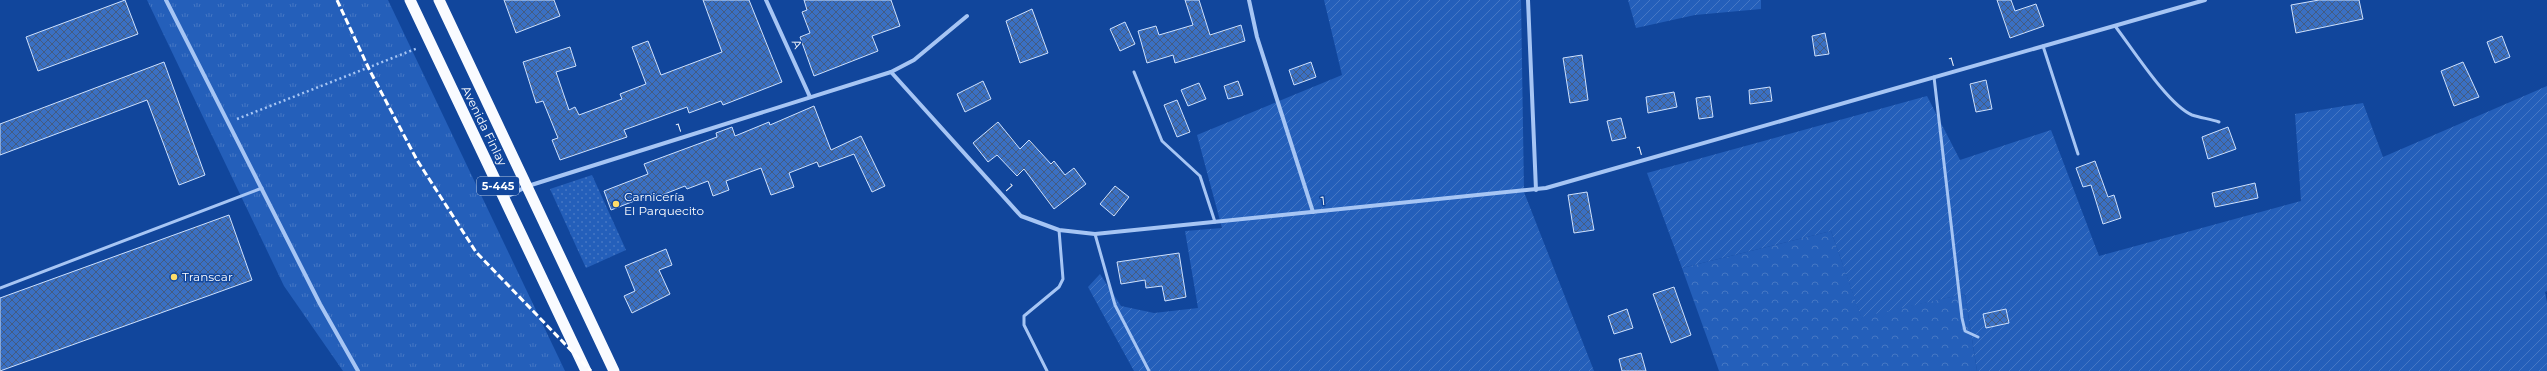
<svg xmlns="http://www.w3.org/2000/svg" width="2547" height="371" font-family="Montserrat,sans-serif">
<defs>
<pattern id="grass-tufts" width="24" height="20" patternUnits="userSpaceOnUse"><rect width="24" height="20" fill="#245fba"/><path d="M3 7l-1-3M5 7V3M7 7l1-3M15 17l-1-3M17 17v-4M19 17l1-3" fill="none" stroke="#4577c4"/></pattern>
<pattern id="forest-crowns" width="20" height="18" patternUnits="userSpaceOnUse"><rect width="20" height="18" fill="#245fba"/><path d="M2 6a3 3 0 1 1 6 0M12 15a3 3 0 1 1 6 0" fill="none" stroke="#4577c4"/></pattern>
<pattern id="park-dots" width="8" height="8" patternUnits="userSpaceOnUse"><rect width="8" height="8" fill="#245fba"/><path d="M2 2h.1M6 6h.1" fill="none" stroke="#4577c4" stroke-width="1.8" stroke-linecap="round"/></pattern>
<pattern id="garden-furrows" width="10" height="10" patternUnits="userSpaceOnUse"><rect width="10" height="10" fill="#245fba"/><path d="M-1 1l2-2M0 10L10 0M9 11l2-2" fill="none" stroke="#4577c4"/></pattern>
<pattern id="building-cross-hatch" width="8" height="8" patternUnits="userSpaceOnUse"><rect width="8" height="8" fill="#3a70c3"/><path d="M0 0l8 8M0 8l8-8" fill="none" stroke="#445c82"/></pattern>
</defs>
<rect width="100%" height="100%" fill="#11469c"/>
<!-- grass -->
<polygon fill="url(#grass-tufts)" points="147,0 388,0 565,371 343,371 284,286"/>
<!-- forest -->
<polygon fill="url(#forest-crowns)" points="1831,231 1861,316 1965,294 1977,371 1719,371 1682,268"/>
<!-- park -->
<polygon fill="url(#park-dots)" points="592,175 626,250 586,268 550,189"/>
<!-- garden -->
<g fill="url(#garden-furrows)">
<polygon points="1324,0 1521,0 1524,192 1594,371 1134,371 1088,287 1100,274 1121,306 1154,313 1198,308 1185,231 1222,228 1197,135 1342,75"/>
<polygon points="1628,0 1761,0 1761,9 1695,15 1636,28"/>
<polygon points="2547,86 2547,291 2545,292 2547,302 2547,371 1977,371 1965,294 1861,317 1831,231 1682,268 1647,173 1927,96 1960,160 2051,130 2099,256 2301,201 2295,114 2363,103 2383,157"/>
</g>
<!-- building -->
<g fill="url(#building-cross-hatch)" stroke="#cee1fe">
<polygon points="125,0 138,34 38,71 26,37"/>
<polygon points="504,0 554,0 560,16 516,33"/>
<polygon points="703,0 749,0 782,82 723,105 721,101 689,113 687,107 624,130 627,137 560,160 552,140 558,138 543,101 536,103 523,62 570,47 576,66 556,72 569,110 575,107 579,115 622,99 620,94 646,84 632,47 648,41 661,75 722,52"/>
<polygon points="804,0 891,0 900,26 872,36 878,51 814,76 800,37 810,33 802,12 807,10"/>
<polygon points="1185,0 1199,0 1210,35 1241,25 1245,41 1175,63 1173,55 1147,63 1138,31 1156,26 1159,35 1193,25"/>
<polygon points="1997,0 2011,0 2015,11 2036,4 2044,26 2010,38"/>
<polygon points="2319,0 2359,0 2363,19 2296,33 2291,5"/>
<polygon points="1032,9 1048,53 1020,63 1006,21"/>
<polygon points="1125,22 1135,44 1120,51 1110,29"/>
<polygon points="1825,33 1829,54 1815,56 1812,36"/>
<polygon points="2502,36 2510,57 2495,63 2487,42"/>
<polygon points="1582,55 1588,100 1570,103 1563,58"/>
<polygon points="164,62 205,175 179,185 147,100 0,155 0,124"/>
<polygon points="1311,62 1316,77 1294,85 1289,70"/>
<polygon points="2463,62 2479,97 2454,106 2441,71"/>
<polygon points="1986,80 1992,109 1976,112 1970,84"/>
<polygon points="983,81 991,99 965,112 957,94"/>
<polygon points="1238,81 1243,95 1228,99 1224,86"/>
<polygon points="1199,83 1206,99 1188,106 1181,90"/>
<polygon points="1770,87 1772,101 1750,104 1749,90"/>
<polygon points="1674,92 1677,107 1648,113 1646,97"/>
<polygon points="1710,96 1713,117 1699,119 1696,98"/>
<polygon points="1177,100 1190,132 1177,137 1164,105"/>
<polygon points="814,106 831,150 861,136 885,186 872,192 854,154 819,167 817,162 789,173 794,187 771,195 761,168 726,181 729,190 713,196 708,181 687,189 685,186 657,197 655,193 611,210 604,191 648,174 644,164 717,137 716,133 732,127 735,136 769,122 770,125"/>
<polygon points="1621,118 1626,138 1612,141 1607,121"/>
<polygon points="998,122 1020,149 1029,140 1051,164 1054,161 1065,175 1074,168 1086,184 1054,209 1024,169 1017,176 997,155 988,162 973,143"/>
<polygon points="2228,127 2236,149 2208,159 2202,137"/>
<polygon points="2095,161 2108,197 2114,195 2121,218 2103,224 2091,185 2083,187 2076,168"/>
<polygon points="2255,183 2258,198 2215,207 2212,193"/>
<polygon points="1115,186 1129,197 1114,216 1100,204"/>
<polygon points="1587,192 1594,230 1574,233 1568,195"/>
<polygon points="229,215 252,280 0,371 0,298"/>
<polygon points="666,249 672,265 659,270 670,294 632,313 624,296 635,291 625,266"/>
<polygon points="1179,253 1186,297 1165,301 1162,286 1146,288 1145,280 1121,284 1117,262"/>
<polygon points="1674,287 1691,335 1671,343 1653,294"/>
<polygon points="1627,309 1633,328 1614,334 1608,316"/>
<polygon points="2006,309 2009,323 1986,328 1983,314"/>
<polygon points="1641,353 1646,371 1622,371 1619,359"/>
</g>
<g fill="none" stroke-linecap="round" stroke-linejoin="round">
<!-- path -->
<polyline stroke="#a6c5f4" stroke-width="2.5" stroke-dasharray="2 3" stroke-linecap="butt" points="237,119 418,48"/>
<!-- service -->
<g stroke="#a6c5f4" stroke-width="3">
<path d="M2115,26C2132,48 2168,105 2192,115C2201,118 2211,119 2219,122"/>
<polyline points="2043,46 2078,154"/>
<polyline points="1134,72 1162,141 1200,176 1215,222"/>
<polyline points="1934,77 1962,318 1965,331 1978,337"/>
<polyline points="1095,234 1115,305 1149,371"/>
<polyline points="0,288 262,188"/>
<polyline points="1047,371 1024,325 1024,316 1059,287 1063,279 1059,230"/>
</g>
<!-- minor -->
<g stroke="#a6c5f4" stroke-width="4">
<polyline points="166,0 320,304 358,371"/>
<polyline points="766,0 810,97"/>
<polyline points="1249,0 1257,37 1313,212"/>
<polyline points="1528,0 1536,190"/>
<polyline points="891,72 1021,216 1059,230 1095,234 1546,188 2205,0"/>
<polyline points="504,198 528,186 891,72 914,60 967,16"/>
</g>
<!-- trunk -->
<g stroke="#f9fbff" stroke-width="11">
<polyline points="410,0 586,371"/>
<polyline points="439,0 614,371"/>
</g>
<!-- rail -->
<polyline stroke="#fff" stroke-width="3" stroke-dasharray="7 3" stroke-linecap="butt" points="337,0 369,69 417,160 476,252 591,371"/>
</g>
<!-- markers -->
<g fill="#ffdd69" stroke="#11469c" stroke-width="1.5">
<circle cx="616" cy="204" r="4"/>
<circle cx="174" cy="277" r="4"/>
</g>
<g text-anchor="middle" stroke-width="3" stroke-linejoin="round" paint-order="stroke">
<!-- shield labels -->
<rect fill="#11469c" stroke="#b8c8e1" stroke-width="1" x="477" y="177" width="42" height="18" rx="3"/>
<g font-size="11" font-weight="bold" fill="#fff">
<text x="498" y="190">5-445</text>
</g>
<!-- street labels -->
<g font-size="12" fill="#fff" stroke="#11469c">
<text transform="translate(797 44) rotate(66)" y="4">A</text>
<text transform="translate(1952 62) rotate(-16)" y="4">1</text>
<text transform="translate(484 126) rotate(64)" y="4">Avenida Finlay</text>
<text transform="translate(679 128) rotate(-18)" y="4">1</text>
<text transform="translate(1640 151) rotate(-16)" y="4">1</text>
<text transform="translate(1009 188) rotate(48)" y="4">1</text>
<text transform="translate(1323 201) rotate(-6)" y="4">1</text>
</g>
<!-- poi labels -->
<g font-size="12" fill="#fff" stroke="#11469c" text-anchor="start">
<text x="624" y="201">Carnicería<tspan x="624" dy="14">El Parquecito</tspan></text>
<text x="182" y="281">Transcar</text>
</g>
</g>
</svg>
